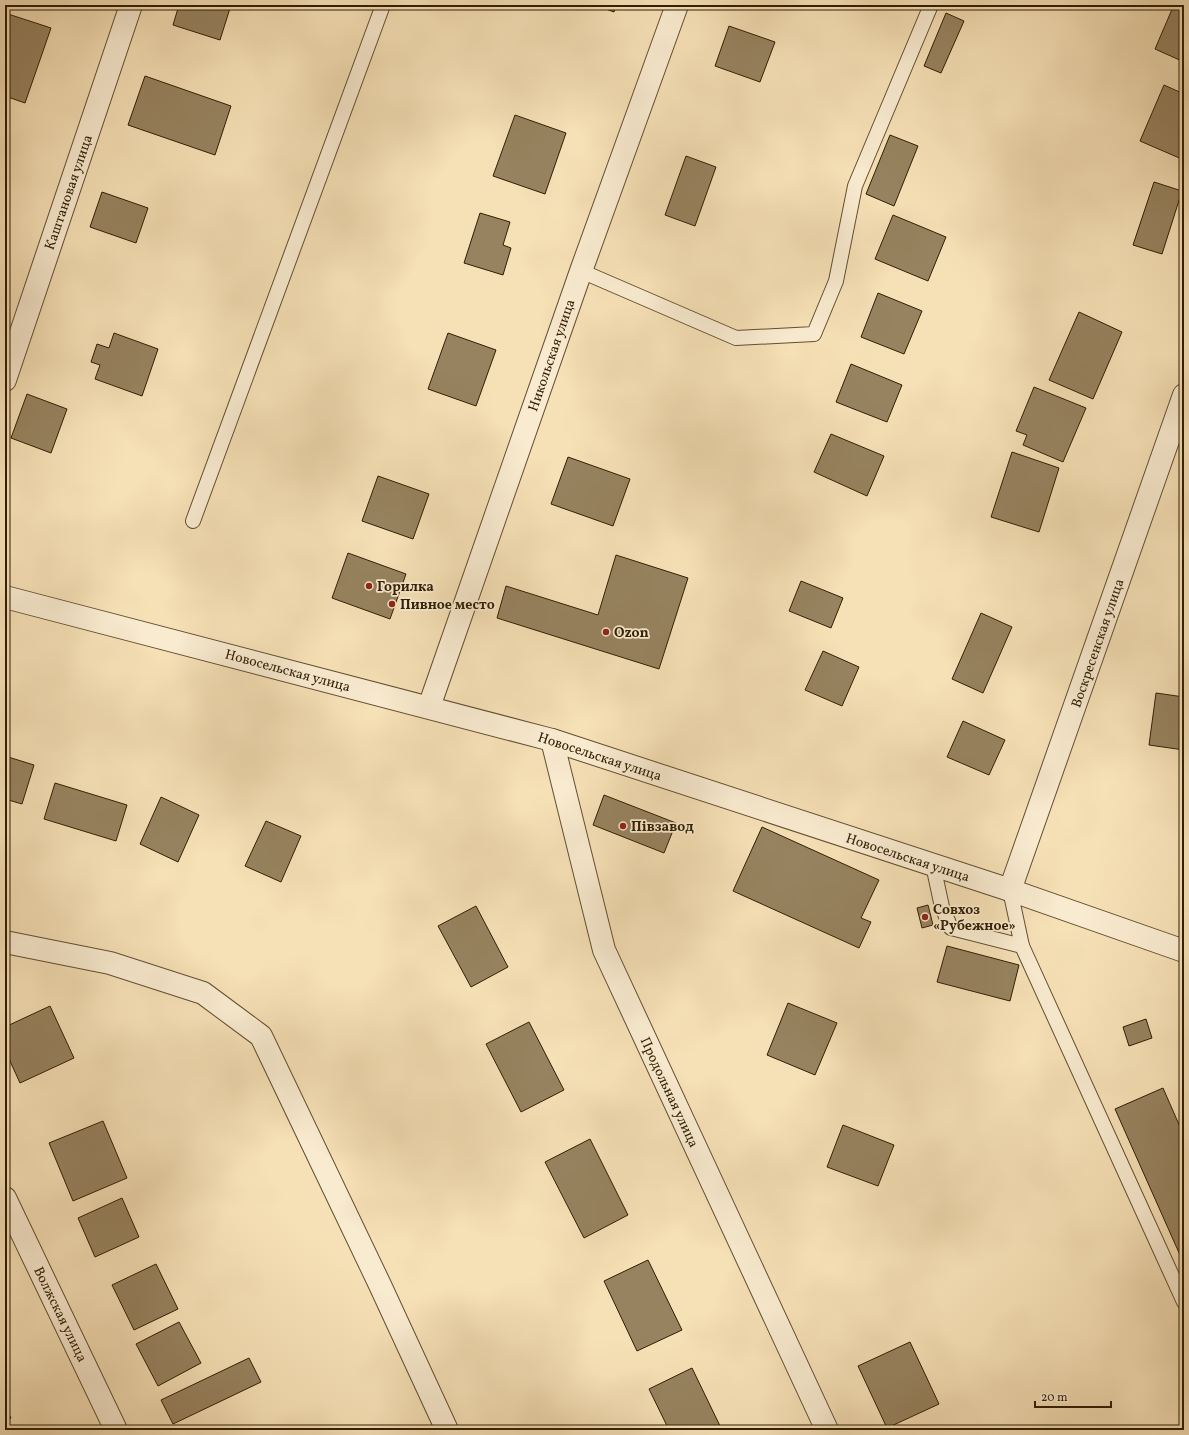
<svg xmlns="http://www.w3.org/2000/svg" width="1189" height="1435" font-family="Vollkorn,serif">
<rect width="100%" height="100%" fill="#f6e0b6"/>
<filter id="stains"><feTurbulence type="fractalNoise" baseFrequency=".005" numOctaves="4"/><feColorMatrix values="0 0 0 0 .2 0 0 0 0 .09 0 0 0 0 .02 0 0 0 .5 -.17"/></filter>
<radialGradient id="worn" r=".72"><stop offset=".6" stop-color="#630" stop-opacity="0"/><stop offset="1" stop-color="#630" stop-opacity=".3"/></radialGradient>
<!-- building -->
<g fill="#978360" stroke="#301e03">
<polygon points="179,5 231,5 220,40 173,25"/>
<polygon points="595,5 616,5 614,12"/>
<polygon points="984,5 994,5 993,9"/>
<polygon points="1173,7 1184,12 1184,62 1155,49"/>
<polygon points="5,13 51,28 25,103 5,96"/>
<polygon points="946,13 964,21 941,73 924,66"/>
<polygon points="729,26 775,42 760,82 715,66"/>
<polygon points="145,76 231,106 215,155 128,125"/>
<polygon points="1164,85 1184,94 1184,160 1140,141"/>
<polygon points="515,115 566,133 545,194 493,176"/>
<polygon points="890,135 918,146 894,206 866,194"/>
<polygon points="686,156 716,167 695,226 665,215"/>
<polygon points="1154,182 1182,191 1162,254 1133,245"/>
<polygon points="102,192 148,208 136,243 90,227"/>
<polygon points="480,213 510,222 503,245 511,248 503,275 464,263"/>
<polygon points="893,215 946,237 928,281 875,259"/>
<polygon points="878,293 922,311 904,354 861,337"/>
<polygon points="1079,312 1122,332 1093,399 1049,380"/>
<polygon points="114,333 158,349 142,396 95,379 100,365 91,362 97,344 109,348"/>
<polygon points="448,333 496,350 476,406 428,389"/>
<polygon points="851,364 902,385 887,422 836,402"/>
<polygon points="1034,387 1086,408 1063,462 1023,445 1027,435 1016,431"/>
<polygon points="27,394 67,409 51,453 11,438"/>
<polygon points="831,434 884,456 867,496 814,472"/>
<polygon points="1012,452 1059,468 1039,532 991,517"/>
<polygon points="568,457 630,479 613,526 551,504"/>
<polygon points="378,476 429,494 413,539 362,521"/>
<polygon points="348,553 406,574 390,619 332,598"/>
<polygon points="616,555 688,578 659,669 497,618 506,586 598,615"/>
<polygon points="801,581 843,598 831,628 789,611"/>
<polygon points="1184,605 1184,638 1180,637"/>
<polygon points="981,613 1012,627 983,693 952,679"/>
<polygon points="823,651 859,667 842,706 805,690"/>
<polygon points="1156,693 1184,697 1184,750 1149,745"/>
<polygon points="963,721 1005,740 989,775 947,757"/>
<polygon points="5,756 34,765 22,804 5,799"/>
<polygon points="55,783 127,805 116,841 44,819"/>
<polygon points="604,795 676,823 664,853 593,825"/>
<polygon points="161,797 199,815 178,862 140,844"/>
<polygon points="266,821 301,836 281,882 245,866"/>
<polygon points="762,827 879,880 861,918 871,922 859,948 733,891"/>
<polygon points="928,905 933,925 922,928 917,908"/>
<polygon points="476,906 508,967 471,987 438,926"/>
<polygon points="947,946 1019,965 1010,1001 937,982"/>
<polygon points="788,1003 837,1023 815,1075 767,1055"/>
<polygon points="50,1006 74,1058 20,1083 5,1050 5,1027"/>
<polygon points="1146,1019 1152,1038 1129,1046 1123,1027"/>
<polygon points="529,1022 564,1090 521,1112 486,1044"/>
<polygon points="1163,1088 1184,1136 1184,1264 1115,1109"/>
<polygon points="103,1121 127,1178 73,1201 49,1143"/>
<polygon points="843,1125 894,1145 878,1186 827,1167"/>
<polygon points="590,1139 628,1215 584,1238 545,1162"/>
<polygon points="122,1198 139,1237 95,1257 78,1218"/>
<polygon points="648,1260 682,1330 637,1351 604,1281"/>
<polygon points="156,1264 178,1309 134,1330 112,1285"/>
<polygon points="179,1322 201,1363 158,1386 136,1344"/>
<polygon points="910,1342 939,1404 887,1428 858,1366"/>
<polygon points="249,1358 261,1382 173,1424 161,1400"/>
<polygon points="692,1368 722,1430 669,1430 649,1389"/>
<polygon points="5,1407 11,1418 5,1421"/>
</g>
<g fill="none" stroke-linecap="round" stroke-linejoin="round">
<defs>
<g id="service">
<polyline points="581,271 736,338 814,334 836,281 855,186 931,5"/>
<polyline points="193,521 383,5"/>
<polyline points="933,865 942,907 951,928 1022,946 1010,890"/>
<polyline points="1022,946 1184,1302"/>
</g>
<g id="minor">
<polyline points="5,380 131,5"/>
<polyline points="429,707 581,271 677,5"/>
<polyline points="1010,890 1184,395"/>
<polyline points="5,942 110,963 203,993 261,1036 380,1285 447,1430"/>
<polyline points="5,1198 116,1430"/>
</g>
<g id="tertiary">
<polyline points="5,597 552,740 1010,890 1184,951"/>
<polyline points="552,740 604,950 827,1430"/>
</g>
</defs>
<!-- service casing -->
<use href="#service" stroke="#624e30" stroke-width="16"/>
<!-- minor casing -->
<use href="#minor" stroke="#624e30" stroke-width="24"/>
<!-- tertiary casing -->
<use href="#tertiary" stroke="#624e30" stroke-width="24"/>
<!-- service -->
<use href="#service" stroke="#f9ebd0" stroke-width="14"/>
<!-- minor -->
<use href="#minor" stroke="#f9ebd0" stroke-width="22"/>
<!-- tertiary -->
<use href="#tertiary" stroke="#f9ebd0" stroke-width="22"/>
</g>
<!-- markers -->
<g fill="#8f2418" stroke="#f9ebd0" stroke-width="1.5">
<circle cx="369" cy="586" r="4"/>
<circle cx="392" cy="604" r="4"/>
<circle cx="606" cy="632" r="4"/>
<circle cx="623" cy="826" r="4"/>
<circle cx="925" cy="917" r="4"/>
</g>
<g text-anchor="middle" stroke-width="3.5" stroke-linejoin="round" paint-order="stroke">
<!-- street labels -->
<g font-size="14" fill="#301e03" stroke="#f9ebd0">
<text transform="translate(68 192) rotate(-71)" y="5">Каштановая улица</text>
<text transform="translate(551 355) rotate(-71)" y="5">Никольская улица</text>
<text transform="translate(1097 643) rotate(-71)" y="5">Воскресенская улица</text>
<text transform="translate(288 670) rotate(15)" y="5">Новосельская улица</text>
<text transform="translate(600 756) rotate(18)" y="5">Новосельская улица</text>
<text transform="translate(908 857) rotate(18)" y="5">Новосельская улица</text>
<text transform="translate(670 1092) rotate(65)" y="5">Продольная улица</text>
<text transform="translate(61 1314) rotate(64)" y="5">Волжская улица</text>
</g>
<!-- poi labels -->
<g font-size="14" font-weight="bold" fill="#301e03" stroke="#f9ebd0" text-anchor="start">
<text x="377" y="591">Горилка</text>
<text x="400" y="609">Пивное место</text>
<text x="614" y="637">Ozon</text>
<text x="631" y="831">Пiвзавод</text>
<text x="933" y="914">Совхоз<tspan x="933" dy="16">«Рубежное»</tspan></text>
</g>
</g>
<!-- margin -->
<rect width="1189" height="1435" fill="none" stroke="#f6e0b6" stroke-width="20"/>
<rect x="6" y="6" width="1177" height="1423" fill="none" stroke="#301e03" stroke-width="2"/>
<rect x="10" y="10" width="1169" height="1415" fill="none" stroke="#301e03"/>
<!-- scale -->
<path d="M1035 1401v6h76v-6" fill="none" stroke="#301e03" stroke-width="2"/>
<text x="1041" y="1401" font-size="12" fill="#301e03" stroke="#f9ebd0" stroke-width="3" paint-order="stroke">20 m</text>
<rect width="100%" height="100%" filter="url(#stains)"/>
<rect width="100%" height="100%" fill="url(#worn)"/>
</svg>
